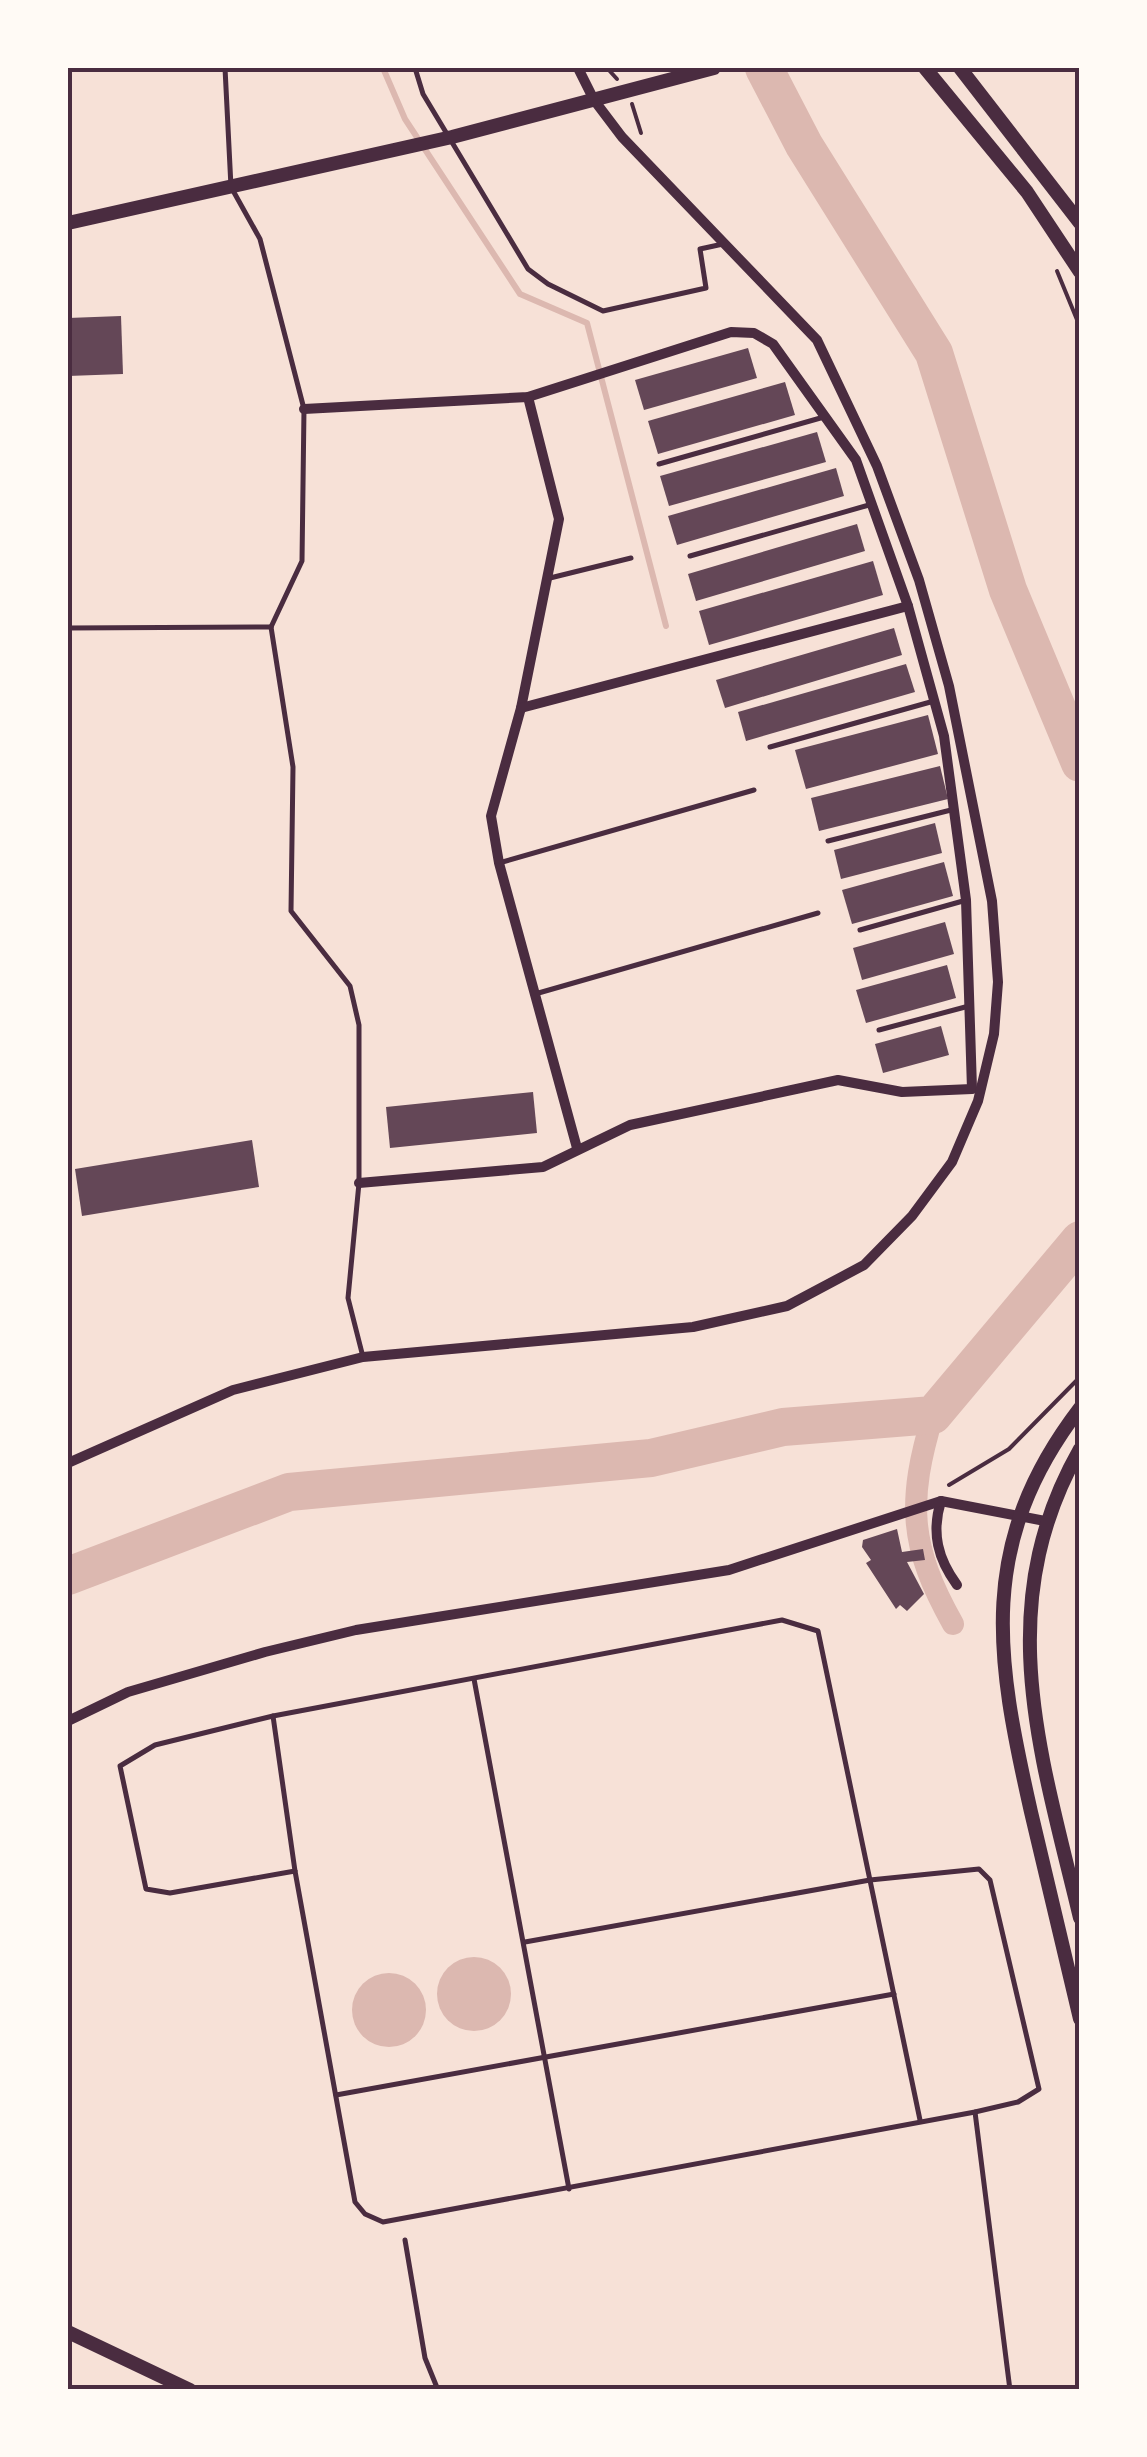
<svg xmlns="http://www.w3.org/2000/svg" width="1147" height="2457" font-family="Commissioner,sans-serif">
<rect width="100%" height="100%" fill="#f7e1d7"/>
<!-- water -->
<g fill="#dcb8b0">
<circle cx="474" cy="1994" r="37"/>
<circle cx="389" cy="2010" r="37"/>
</g>
<g fill="none" stroke-linecap="round" stroke-linejoin="round">
<!-- stream -->
<polyline stroke="#dcb8b0" stroke-width="6" points="383,68 405,119 520,294 587,323 666,626"/>
<!-- canal -->
<path stroke="#dcb8b0" stroke-width="22" d="M933,1415C907,1501 909,1546 953,1624"/>
<!-- river -->
<g stroke="#dcb8b0" stroke-width="38">
<polyline points="764,68 804,145 934,353 1008,590 1080,763"/>
<polyline points="68,1576 289,1492 651,1458 783,1427 933,1415 1080,1240"/>
</g>
</g>
<!-- building -->
<g fill="#644757">
<polygon points="121,316 123,374 68,376 68,318"/>
<polygon points="748,348 757,378 644,410 635,380"/>
<polygon points="785,382 795,415 658,454 648,421"/>
<polygon points="817,432 826,462 669,506 660,476"/>
<polygon points="836,468 844,496 677,545 668,516"/>
<polygon points="857,524 865,551 696,601 688,574"/>
<polygon points="873,561 883,595 709,645 699,611"/>
<polygon points="894,628 902,655 725,708 716,680"/>
<polygon points="906,664 915,692 746,741 738,712"/>
<polygon points="928,715 938,754 806,789 795,750"/>
<polygon points="940,766 948,799 819,831 811,798"/>
<polygon points="935,823 942,853 841,879 834,850"/>
<polygon points="944,862 953,896 852,924 842,890"/>
<polygon points="945,922 954,954 862,980 853,948"/>
<polygon points="947,965 956,998 866,1023 856,990"/>
<polygon points="941,1026 949,1055 883,1073 875,1044"/>
<polygon points="533,1092 537,1133 390,1148 386,1107"/>
<polygon points="252,1140 259,1187 82,1216 75,1169"/>
<polygon points="897,1529 902,1552 923,1549 925,1560 907,1562 924,1594 907,1611 900,1605 896,1609 866,1563 871,1560 862,1547 863,1540"/>
</g>
<g fill="none" stroke-linecap="round" stroke-linejoin="round">
<!-- path -->
<g stroke="#4a2c40" stroke-width="4">
<polyline points="607,68 617,79"/>
<polyline points="632,104 641,133"/>
<polyline points="1057,271 1080,327"/>
<polyline points="949,1485 1009,1449 1080,1377"/>
</g>
<!-- service -->
<g stroke="#4a2c40" stroke-width="5">
<polyline points="225,68 231,187 260,239 304,409 302,561 271,627"/>
<polyline points="415,68 423,94 528,269 548,284 603,311 706,288 700,249 723,244"/>
<polyline points="659,464 824,417"/>
<polyline points="690,556 869,505"/>
<polyline points="550,578 631,558"/>
<polyline points="271,627 293,767 291,911 350,986 359,1025 359,1183 348,1298 363,1357"/>
<polyline points="68,628 271,627"/>
<polyline points="770,747 934,701"/>
<polyline points="828,841 951,810"/>
<polyline points="499,863 754,790"/>
<polyline points="860,930 963,901"/>
<polyline points="535,994 818,913"/>
<polyline points="879,1030 969,1006"/>
<polyline points="474,1679 569,2189"/>
<polyline points="273,1716 295,1871 355,2202 365,2214 383,2222 975,2112 1018,2102 1039,2089 990,1880 979,1869 870,1880 525,1942"/>
<polyline points="295,1871 170,1893 146,1889 120,1766 155,1745 273,1716 782,1620 818,1631 920,2120"/>
<polyline points="336,2095 894,1994"/>
<polyline points="975,2112 1010,2390"/>
<polyline points="405,2240 425,2358 438,2390"/>
</g>
<!-- minor -->
<g stroke="#4a2c40" stroke-width="10">
<polyline points="528,397 559,519 521,708 491,816 499,863 577,1148"/>
<polyline points="304,409 528,397 731,332 754,333 773,344 856,460 908,606 944,736 966,900 972,1089 902,1092 838,1080 630,1125 543,1167 359,1183"/>
<polyline points="521,708 908,606"/>
<polyline points="68,1463 233,1390 363,1357 693,1327 787,1306 864,1265 912,1216 952,1162 978,1101 994,1034 998,982 992,901 949,686 919,580 877,466 817,340 622,137 594,100 578,68"/>
<path d="M941,1501C931,1533 938,1559 957,1585"/>
<polyline points="68,1721 128,1692 265,1652 356,1630 729,1570 941,1501 1045,1521"/>
</g>
<!-- tertiary -->
<g stroke="#4a2c40" stroke-width="14">
<polyline points="925,68 1027,192 1080,272"/>
<polyline points="960,68 1080,223"/>
<polyline points="68,223 452,137 714,68"/>
<path d="M1080,1408C976,1544 996,1657 1031,1812C1047,1881 1063,1950 1080,2019"/>
<path d="M1080,1449C990,1607 1041,1754 1080,1918"/>
<polyline points="68,2332 190,2390"/>
</g>
</g>
<!-- border -->
<rect width="1147" height="2457" fill="none" stroke="#fffaf5" stroke-width="140"/>
<rect x="70" y="70" width="1007" height="2317" fill="none" stroke="#4a2c40" stroke-width="4"/>
</svg>
